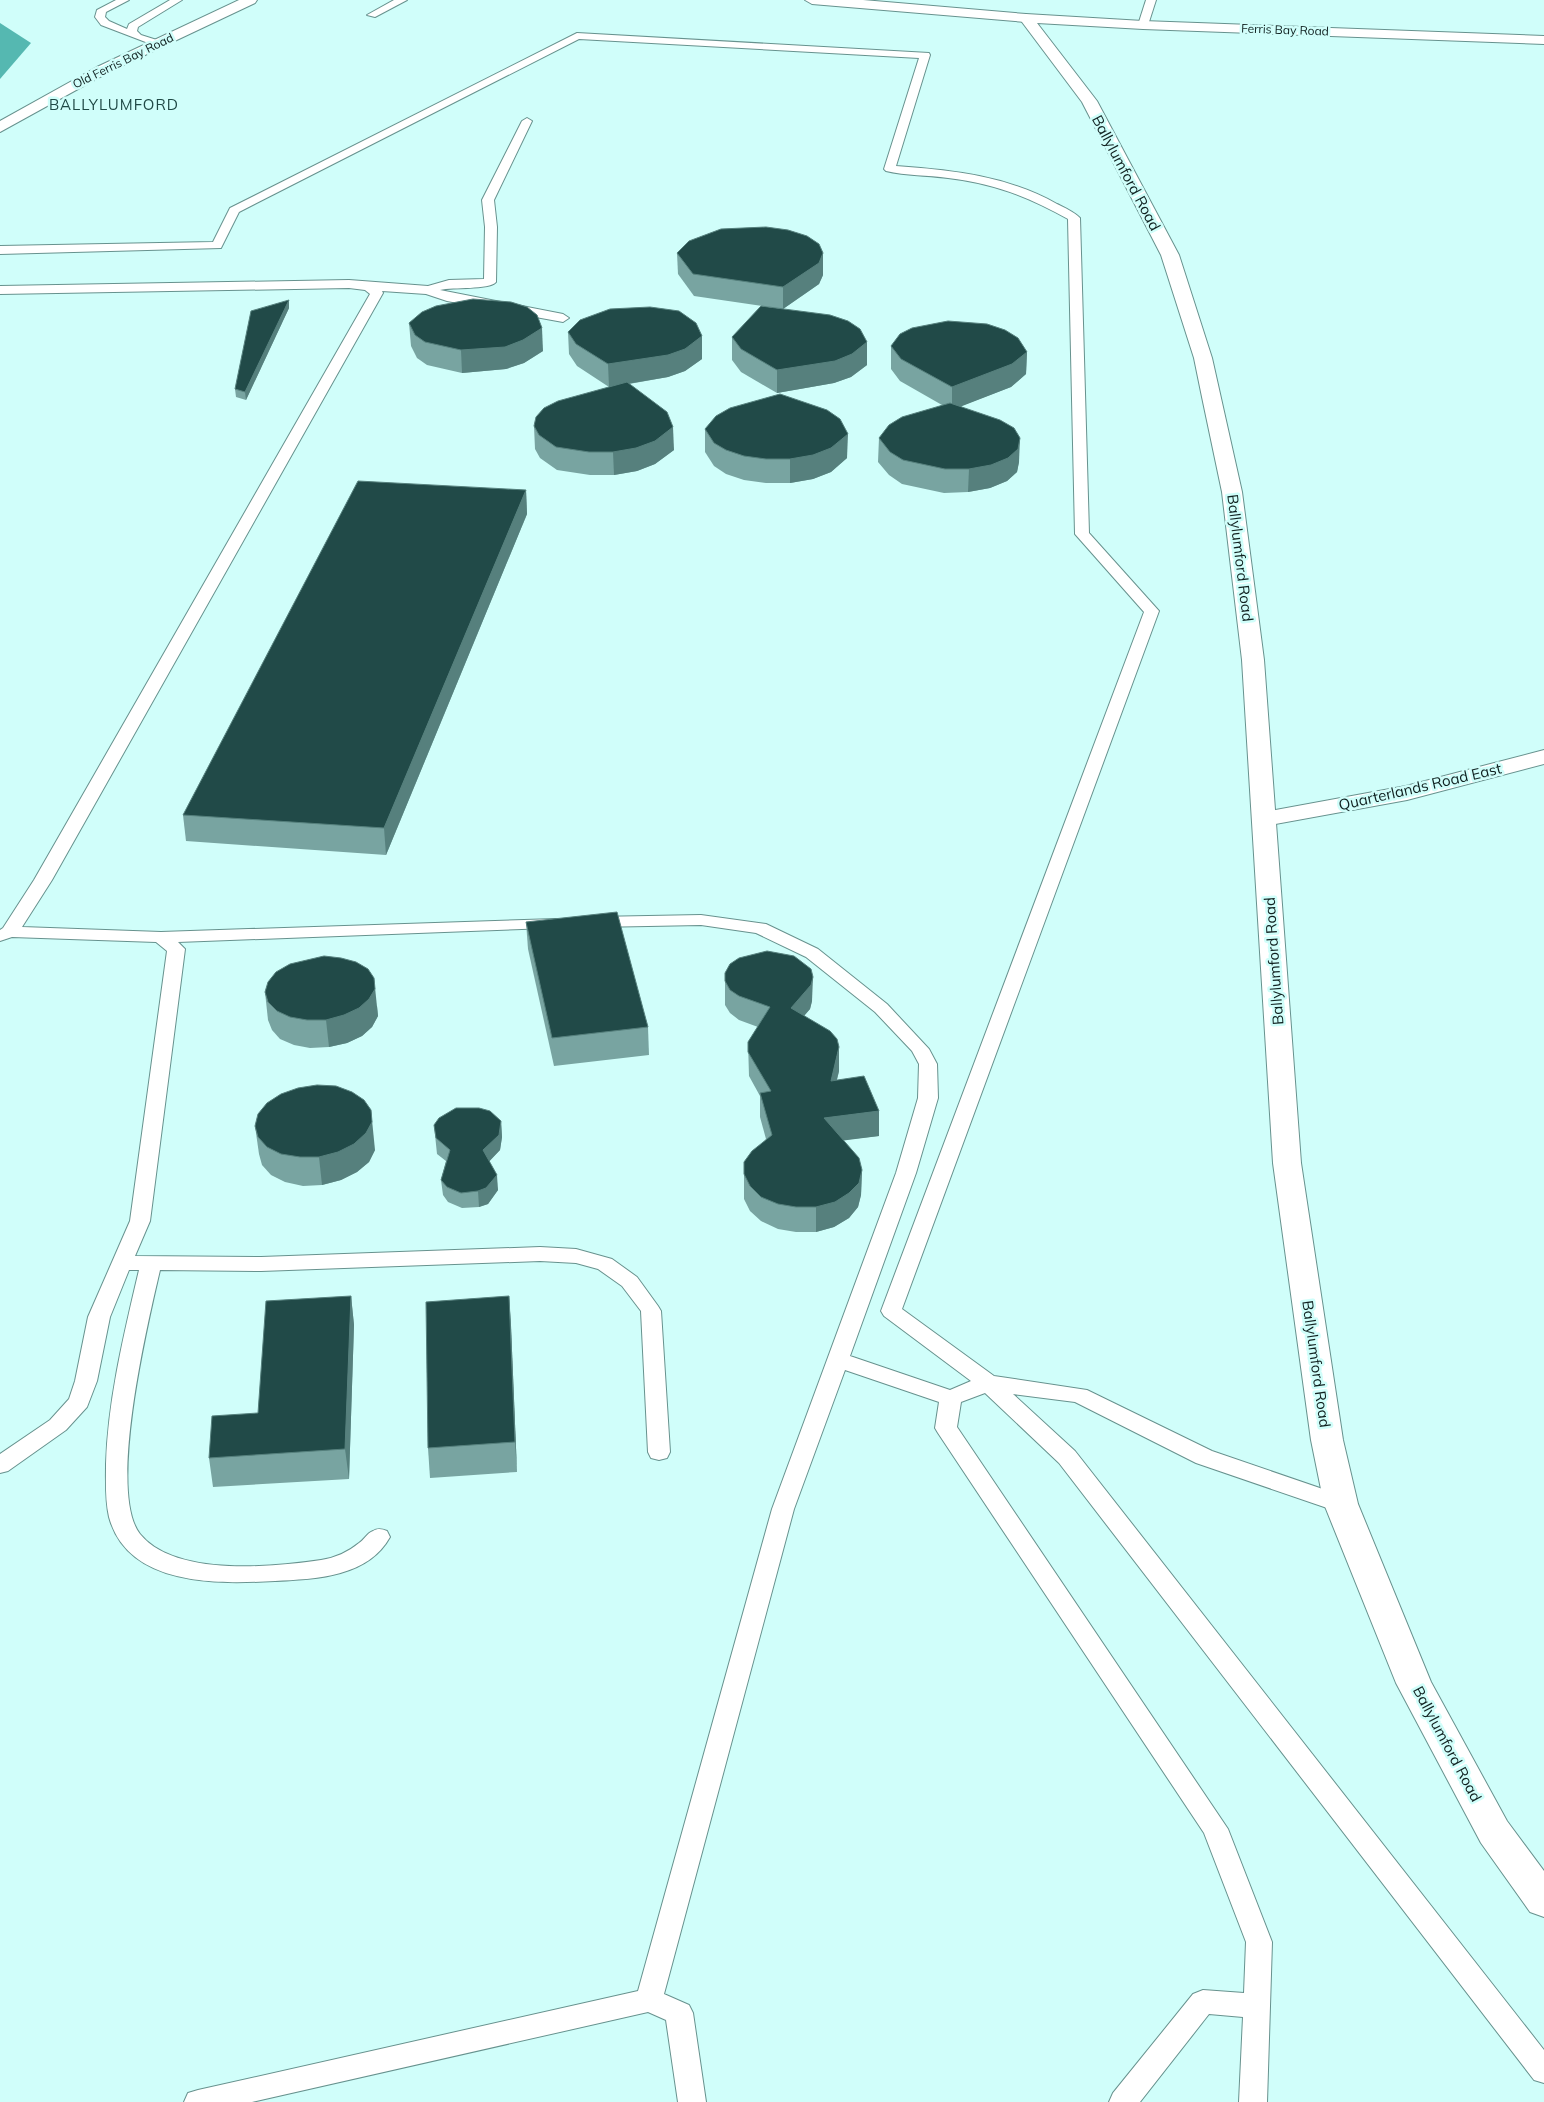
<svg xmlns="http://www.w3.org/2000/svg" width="1544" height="2102" font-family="Mulish,sans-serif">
<rect width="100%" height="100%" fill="#d0fefa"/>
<!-- water -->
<polygon fill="#55b8b1" points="0,23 31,43 0,79"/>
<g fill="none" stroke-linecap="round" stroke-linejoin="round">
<defs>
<g id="service">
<polygon points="116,0 129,0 106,12 105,17 109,21 127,29 129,24 170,0 182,0 138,27 137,31 141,35 160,41 160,45 156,46 101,25 95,17 97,10"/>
<polygon points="394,0 407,0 375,17 367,15"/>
<polygon points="1146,0 1156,0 1148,25 1143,28 1138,25"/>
<path d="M577,33L929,53L930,55L896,166C952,170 1008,176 1057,204C1065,208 1074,212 1080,218L1089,533L1159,611L902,1309L994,1376L1087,1390L1212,1451L1349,1498L1352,1504L1349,1510L1341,1512L1333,1510L1196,1463L1075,1402L1013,1394L1075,1451L1544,2050V2083L1534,2080L1059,1463L985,1393L961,1402L957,1427L1228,1829L1272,1942L1267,2102H1239L1243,2017L1209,2014L1140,2102H1109L1113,2093L1193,1994L1203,1990L1244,1993L1246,1942L1204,1833L938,1433L935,1428L939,1402L845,1370L794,1509L664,1994L689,2005L693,2013L706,2102H678L666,2020L648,2012L252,2102H184L188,2093L198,2090L638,1991L772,1509L896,1173L918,1098L919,1064L912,1051L875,1012L806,957L756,933L701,925L595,927L589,926L586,922L589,918L595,917L701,915L766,924L818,949L887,1004L929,1049L937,1064L938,1098L916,1173L850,1356L950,1390L971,1381L884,1316L881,1311L1144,612L1075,534L1068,219C1029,197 993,183 948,178C928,175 906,176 886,171L884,169L919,58L579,39L239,212L221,248L0,254V246L213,242L230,208Z"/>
<path d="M527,118L532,121L494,200L497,227L496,282C489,290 453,287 440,290L563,314L569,318L563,322L447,301L426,294L382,291L383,293L52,880L22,927L161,932L556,919L559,923L556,927L550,928L178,942L185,949L150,1221L135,1256L261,1257L540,1247L576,1249L612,1259L637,1277L658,1306L661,1311L670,1452L667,1458L659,1460L651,1458L648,1452L641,1311L622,1286L598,1269L576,1263L540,1261L261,1271L160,1270C148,1322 107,1492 140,1534C175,1577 273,1567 321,1560C335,1558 348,1552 359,1543C364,1540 367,1533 373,1531C378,1528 382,1529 387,1531L390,1537C368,1577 316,1579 275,1581C219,1584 128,1587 109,1517C105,1500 106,1481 106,1464C108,1399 124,1334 139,1270H129L110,1317L97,1381L87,1407L66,1430L8,1471L0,1473V1454L50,1420L69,1399L75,1381L88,1317L130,1221L167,951L156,942L12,937L0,941V930L3,928L34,880L370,294L365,290L349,288L0,294V286L349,280L428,286L449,280L484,279L485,227L482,200L522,121Z"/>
</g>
<g id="minor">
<polygon points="239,0 257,0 255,3 107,73 0,132 0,121 97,67"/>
<polygon points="805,0 863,0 1026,14 1033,18 1026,22 812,4"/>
<polygon points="1544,750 1544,764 1407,800 1265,826 1256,824 1253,819 1256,814 1265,812 1406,786"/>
</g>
<polygon id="secondary" points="1026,14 1143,21 1544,36 1544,44 1143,29 1037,23 1097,101 1179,255 1212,358 1242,492 1264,660 1301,1163 1343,1440 1358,1504 1431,1682 1507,1821 1544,1871 1544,1917 1530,1912 1481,1843 1396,1683 1324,1504 1311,1440 1273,1163 1242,660 1222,492 1202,397 1194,358 1161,255 1082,102 1019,18"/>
</defs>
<!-- service casing -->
<use href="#service" stroke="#67928e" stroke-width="2"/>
<!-- minor casing -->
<use href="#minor" stroke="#67928e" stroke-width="2"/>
<!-- secondary casing -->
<use href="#secondary" stroke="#67928e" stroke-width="2"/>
<!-- service -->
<use href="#service" fill="#fff" fill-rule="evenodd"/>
<!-- minor -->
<use href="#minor" fill="#fff" fill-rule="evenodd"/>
<!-- secondary -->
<use href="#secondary" fill="#fff" fill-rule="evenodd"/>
</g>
<!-- wall -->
<g fill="#78a4a1">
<polygon points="677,253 823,253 823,275 819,284 783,309 694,296 678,274"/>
<polygon points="289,300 289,308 246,400 236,397 235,389"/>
<polygon points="409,323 543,351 524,363 506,369 462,373 427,365 417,358 411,346"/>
<polygon points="568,332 702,336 702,359 685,371 668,377 629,384 674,450 655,464 637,471 614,475 590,475 557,470 540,458 535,449 534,426 609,387 577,366 569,354"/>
<polygon points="732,337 867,365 851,377 834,383 777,393 741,372 732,360"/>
<polygon points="891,346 1027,352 1026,374 1011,387 961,406 1019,462 1017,472 1007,481 990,488 968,492 944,493 902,484 889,475 878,462 879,438 942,405 900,381 891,369"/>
<polygon points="705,429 847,458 831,472 813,479 790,483 766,483 744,480 726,474 714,466 705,452"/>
<polygon points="526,490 527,514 386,855 186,841 183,815"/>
<polygon points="526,922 648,1027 649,1055 554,1066 528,949"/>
<polygon points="725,973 812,1001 810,1009 804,1016 839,1071 837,1080 879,1111 879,1136 843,1140 862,1170 861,1195 858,1207 849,1218 834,1227 816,1232 796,1232 778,1229 761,1221 750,1211 744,1199 744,1174 766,1139 760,1117 760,1096 749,1076 748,1042 758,1027 739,1020 730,1013 725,1005"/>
<polygon points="265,992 377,1006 378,1016 372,1027 362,1036 347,1043 329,1047 310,1048 294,1045 280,1039 272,1030 268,1020"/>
<polygon points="501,1121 502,1137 500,1150 489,1161 498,1190 488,1204 479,1207 462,1208 448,1202 443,1195 441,1180 446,1161 437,1154 434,1125"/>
<polygon points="255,1126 375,1150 369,1162 357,1172 341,1180 322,1185 303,1186 285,1182 271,1175 262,1165 259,1154"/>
<polygon points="351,1296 354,1325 349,1479 213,1487 209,1458 258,1413"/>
<polygon points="509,1296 511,1326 517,1472 430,1478 428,1448"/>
</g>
<!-- shaded-wall -->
<g fill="#56807d">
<polygon points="823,253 823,275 819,284 783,309 783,287"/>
<polygon points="289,300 289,308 246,400 245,392"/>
<polygon points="542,328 543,351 524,363 506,369 462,373 461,350"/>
<polygon points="702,336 702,359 685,371 668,377 609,387 608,364"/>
<polygon points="867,342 867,365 851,377 834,383 777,393 777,370"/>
<polygon points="1027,352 1026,374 1011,387 952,410 952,387"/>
<polygon points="673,427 674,450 655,464 637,471 614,475 613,452"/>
<polygon points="848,434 847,458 831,472 813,479 790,483 790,459"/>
<polygon points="1020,438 1019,462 1017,472 1007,481 990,488 968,492 969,469"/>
<polygon points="526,490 527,514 386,855 384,828"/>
<polygon points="813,977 812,1001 810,1009 790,1032 791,1008"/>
<polygon points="374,978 378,1016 372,1027 362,1036 347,1043 329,1047 326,1020"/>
<polygon points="839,1047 839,1071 830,1106 831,1081"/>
<polygon points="371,1110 375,1150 369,1162 357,1172 341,1180 322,1185 319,1157"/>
<polygon points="879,1111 879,1136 824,1143 824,1118"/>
<polygon points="501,1121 502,1137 500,1150 485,1166 483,1150"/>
<polygon points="862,1170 861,1195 858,1207 849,1218 834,1227 816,1232 816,1207"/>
<polygon points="497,1175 498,1190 488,1204 479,1207 478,1191"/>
<polygon points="351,1296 354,1325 349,1479 345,1449"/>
<polygon points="509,1296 511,1326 517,1472 515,1442"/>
</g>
<!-- building -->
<g fill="#214a48" stroke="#56807d">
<polygon points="766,227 788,230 807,236 819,244 823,253 819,263 783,287 693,274 677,253 689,241 721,229"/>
<polygon points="473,299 511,302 527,307 537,315 542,328 523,340 505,347 461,350 425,342 415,335 409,323 422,312 436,306"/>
<polygon points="289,300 245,392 235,389 251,311"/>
<polygon points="761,306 830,315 848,321 860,329 867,342 852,354 835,361 777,370 741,349 732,337"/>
<polygon points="650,307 679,311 696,323 702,336 685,349 668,355 608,364 576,344 568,332 580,320 610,309"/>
<polygon points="948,321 987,324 1005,330 1018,338 1027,352 1012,364 952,387 901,359 891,346 900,334 912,328"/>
<polygon points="627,382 667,412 673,427 655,441 636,448 613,452 589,452 556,447 539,435 534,426 536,417 544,408 558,401"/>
<polygon points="780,394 827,410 840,419 848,434 831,448 813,455 790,459 766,459 744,456 726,450 714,443 705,429 716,416 730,408"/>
<polygon points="950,403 1000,420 1014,428 1020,438 1018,449 1008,458 991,465 969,469 945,469 903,460 890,452 879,438 889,425 902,417"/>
<polygon points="358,481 526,490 384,828 183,815"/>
<polygon points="617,912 648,1027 552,1038 526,922"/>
<polygon points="767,951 794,956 811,969 813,977 811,985 791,1008 830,1031 837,1039 839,1047 831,1081 864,1076 879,1111 824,1118 859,1158 862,1170 859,1183 849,1193 835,1202 816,1207 796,1207 778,1204 761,1197 750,1186 744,1174 744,1162 752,1151 772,1135 760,1093 771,1091 748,1052 748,1042 770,1007 739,996 730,990 725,981 725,973 730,964 739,958"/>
<polygon points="324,956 341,958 356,962 368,969 374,978 375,989 369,999 359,1008 344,1015 326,1020 307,1020 290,1017 277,1011 268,1002 265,992 268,982 276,972 290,964"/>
<polygon points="317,1085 336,1086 352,1092 364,1100 371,1110 372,1122 366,1133 354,1144 338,1152 319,1157 300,1157 281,1154 267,1147 258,1137 255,1126 258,1114 267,1103 281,1094 298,1088"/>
<polygon points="456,1108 479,1108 490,1111 501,1121 499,1135 483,1150 497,1175 486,1188 478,1191 461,1193 447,1187 441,1180 450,1150 436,1138 434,1125 439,1118"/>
<polygon points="351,1296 345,1449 209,1458 212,1416 258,1413 266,1301"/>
<polygon points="509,1296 515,1442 428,1448 426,1302"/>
</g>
<g text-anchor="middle" stroke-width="5" stroke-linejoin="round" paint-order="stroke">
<!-- far-street labels -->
<g font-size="12" fill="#102120" stroke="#d0fefa">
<text transform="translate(1285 30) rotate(2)" y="4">Ferris Bay Road</text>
<text transform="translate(123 61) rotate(-26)" y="4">Old Ferris Bay Road</text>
</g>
<!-- far-quarter labels -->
<g font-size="15" letter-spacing="1" fill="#1f4946" stroke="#d0fefa">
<text x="114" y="110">BALLYLUMFORD</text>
</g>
<!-- street labels -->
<g font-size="15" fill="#102120" stroke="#d0fefa">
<text transform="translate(1126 173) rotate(62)" y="5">Ballylumford Road</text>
<text transform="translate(1240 558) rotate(83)" y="5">Ballylumford Road</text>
<text transform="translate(1420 787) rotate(-13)" y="5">Quarterlands Road East</text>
<text transform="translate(1274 961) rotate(-94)" y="5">Ballylumford Road</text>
<text transform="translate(1316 1364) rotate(82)" y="5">Ballylumford Road</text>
<text transform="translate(1447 1744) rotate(62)" y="5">Ballylumford Road</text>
</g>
</g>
</svg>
